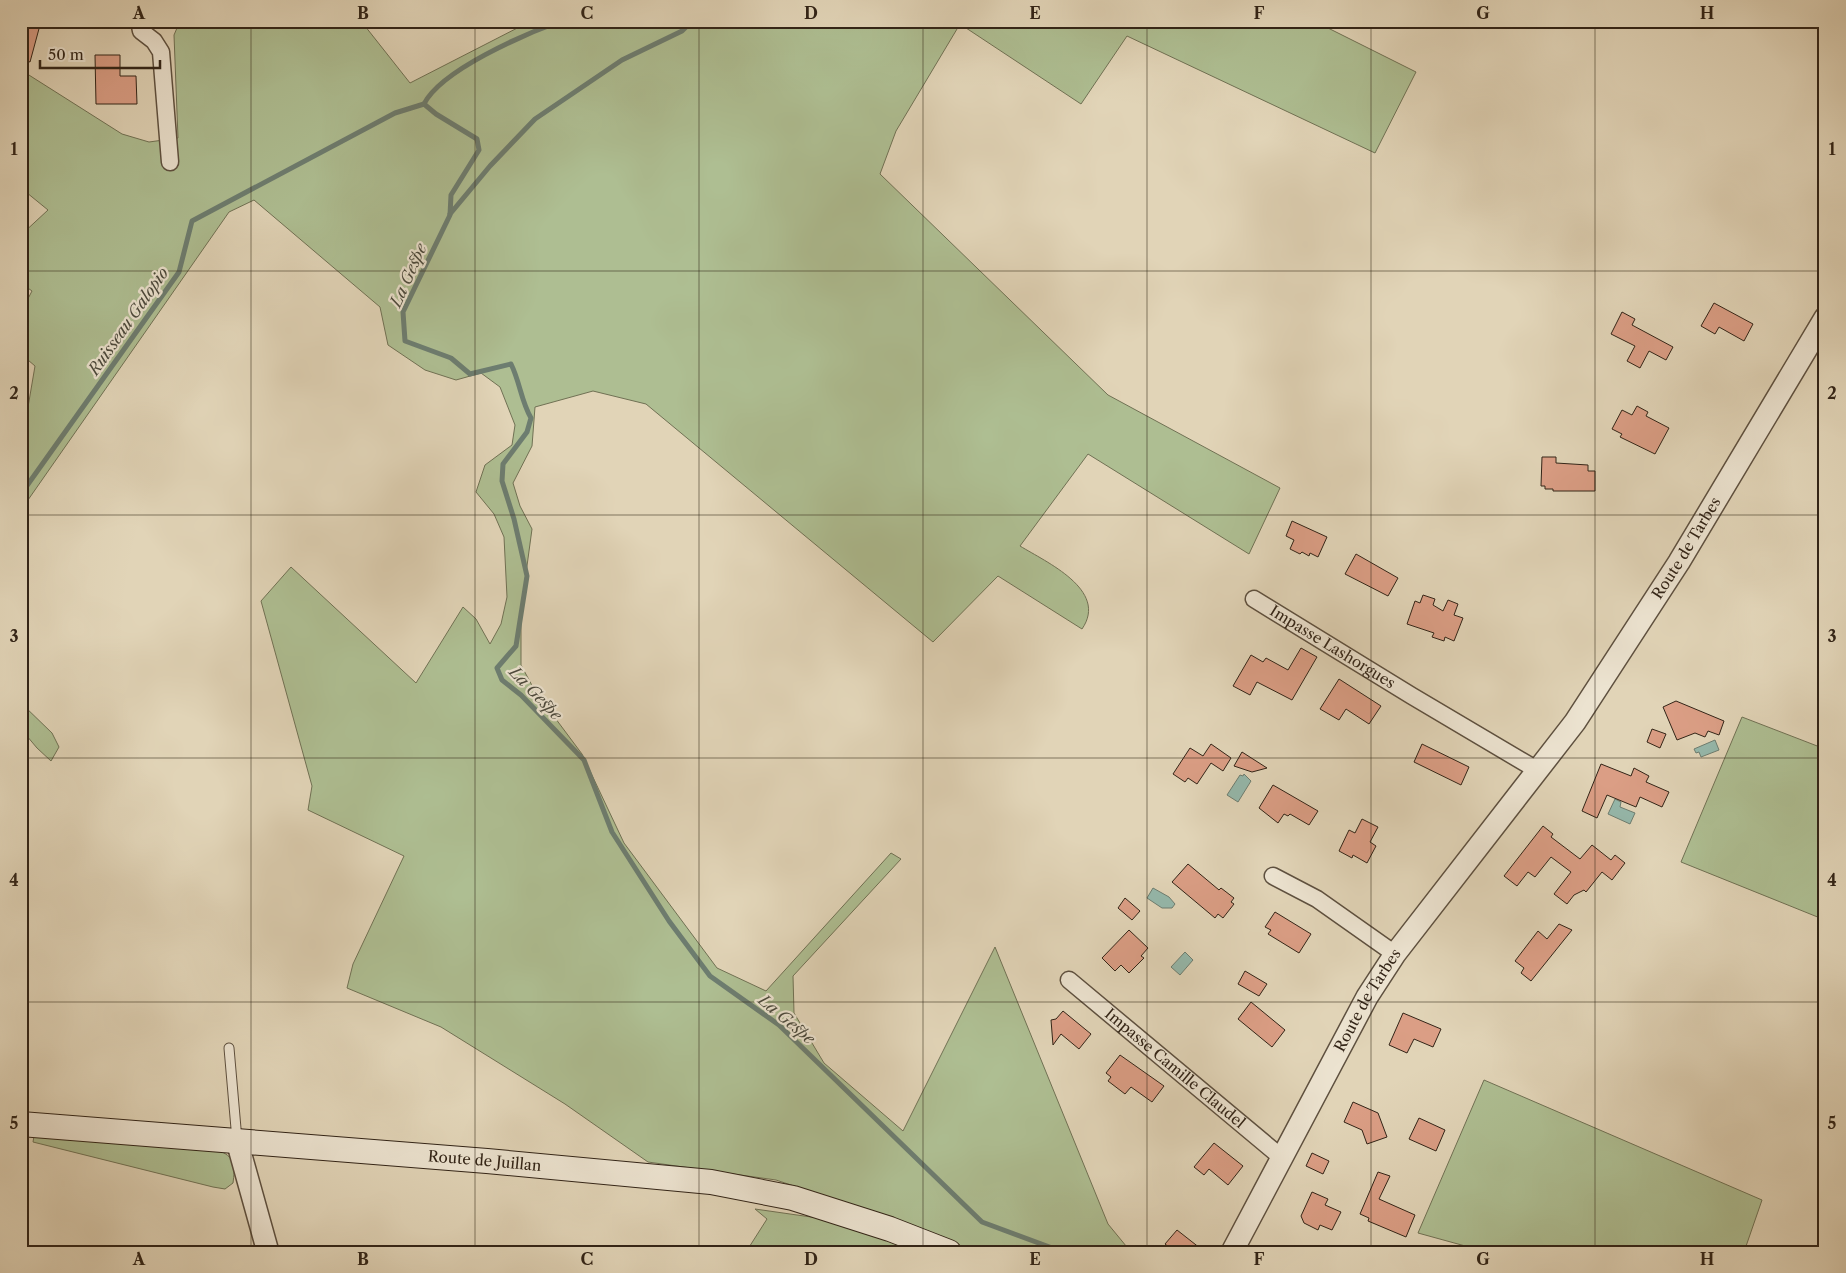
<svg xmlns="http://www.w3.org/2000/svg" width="1846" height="1273" font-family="'Libre Caslon Text',serif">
<rect width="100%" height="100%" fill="#e1d4b7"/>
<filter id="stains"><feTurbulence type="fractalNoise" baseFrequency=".004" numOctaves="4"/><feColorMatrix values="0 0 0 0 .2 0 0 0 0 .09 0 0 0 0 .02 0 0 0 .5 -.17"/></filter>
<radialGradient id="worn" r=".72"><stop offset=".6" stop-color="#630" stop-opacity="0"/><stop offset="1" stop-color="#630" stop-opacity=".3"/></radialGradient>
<!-- green -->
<g fill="#aebe92" stroke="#707154">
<path d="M180,21H331L336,26L343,21H361L410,83L531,21H1314L1416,72L1375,153L1127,36L1081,104L960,24L896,131L880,174L1108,395L1280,488L1249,554L1088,454L1020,546C1046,562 1109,590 1082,629L998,576L933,642L646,404L593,391L535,407L532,446L513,483L520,506L532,529L521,610V665L535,691L582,754L624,843L717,968L766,991L891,853L901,859L793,976L794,1013L824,1063L903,1131L995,947L1108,1224L1131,1252H968L920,1228L776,1180L648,1162L565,1104L441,1027L347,988L353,964L404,856L308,810L312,786L261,601L291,567L416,683L463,607L476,619L490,644L501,624L507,597L504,537L494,514L476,492L485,465L512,445L515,425L500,387L481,373L456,380L425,370L388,345L380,307L254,200L229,212L21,510V430L27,413L35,366L21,354V312L32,291L21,283V235L48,210L21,188V70L122,134L149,142L178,138L174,35Z"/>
<polygon points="21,703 52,733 59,747 51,761 37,748 21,729"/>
<polygon points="1742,717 1825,749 1825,920 1681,862"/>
<polygon points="1484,1080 1762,1200 1744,1252 1487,1252 1418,1233"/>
<path d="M34,1136L220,1151C236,1158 235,1167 233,1183L225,1189L213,1187L33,1142Z"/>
<polygon points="755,1209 818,1218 892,1240 918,1252 746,1252 767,1219"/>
</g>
<!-- water -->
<g fill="#95b8ab" stroke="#6d7d70">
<polygon points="1715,740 1719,750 1701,757 1699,752 1696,753 1694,749"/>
<polygon points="1244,774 1251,781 1238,802 1227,795 1240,775 1243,776"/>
<polygon points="1615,799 1621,802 1620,807 1635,813 1630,824 1608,814"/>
<polygon points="1153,888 1169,897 1175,904 1172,908 1162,908 1147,898"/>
<polygon points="1185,952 1193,960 1180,975 1171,967"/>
</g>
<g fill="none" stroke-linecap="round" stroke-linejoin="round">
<!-- stream -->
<g stroke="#6d7d70" stroke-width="5">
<path d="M561,21C525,34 441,70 424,104L436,114L477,139L479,150L451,195L450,215L403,312L405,341L451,358L470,374L511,364C520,382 521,401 531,418L527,432L503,464L502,481L514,519L527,576L516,646L497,668L502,680L521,695L584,760L612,832L669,921L710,976L779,1025L982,1222L1063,1252"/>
<polyline points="450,214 490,166 535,119 622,60 682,31 692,21"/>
<polyline points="21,494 179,272 192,221 395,113 424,104"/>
</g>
</g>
<!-- building -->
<g fill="#db9e85" stroke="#322417">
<polygon points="28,22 40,25 30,62 21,59 21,23 27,25"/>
<polygon points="95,55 120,55 120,76 136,76 137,104 96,104"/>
<polygon points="1714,303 1753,324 1744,341 1719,327 1715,334 1701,326"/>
<polygon points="1622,312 1635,319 1632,325 1673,347 1666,360 1649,351 1640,368 1627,361 1635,346 1611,334"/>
<polygon points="1637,406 1648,412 1646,416 1669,428 1655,454 1620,437 1622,434 1612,429 1622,410 1632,415"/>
<polygon points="1542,457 1556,457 1556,463 1588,465 1588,471 1595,471 1595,491 1553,491 1553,489 1545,489 1545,486 1541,486"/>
<polygon points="1292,521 1327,537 1318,557 1310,553 1309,556 1302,552 1300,554 1290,549 1294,540 1286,536"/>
<polygon points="1356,554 1398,578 1388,596 1345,574"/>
<polygon points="1423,595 1435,599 1433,605 1443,611 1448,600 1458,604 1454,615 1463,618 1454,641 1445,637 1444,641 1432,637 1434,633 1407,624 1415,601 1420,603"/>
<polygon points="1301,648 1317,657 1292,700 1257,682 1250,695 1233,686 1251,655 1263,662 1266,658 1288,670"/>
<polygon points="1339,679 1381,706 1369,724 1346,709 1339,720 1320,709"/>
<polygon points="1676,701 1724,721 1719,735 1708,731 1705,737 1695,733 1677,740 1663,707"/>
<polygon points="1652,729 1666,734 1660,748 1647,742"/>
<polygon points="1211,744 1231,758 1223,771 1211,763 1197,784 1188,778 1185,782 1173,774 1190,748 1203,756"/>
<polygon points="1422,744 1469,767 1461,785 1414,762"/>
<polygon points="1242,752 1267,768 1252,772 1234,766"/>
<polygon points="1601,764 1631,776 1634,768 1649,776 1646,782 1669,792 1662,807 1640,797 1636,807 1607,795 1597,818 1582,811"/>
<polygon points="1273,785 1318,811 1309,825 1290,814 1288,816 1284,814 1278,823 1259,808"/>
<polygon points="1362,819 1378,827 1370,842 1376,846 1367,863 1353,855 1352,858 1339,851 1349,830 1355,833"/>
<polygon points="1543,826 1553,834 1551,837 1580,859 1592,845 1611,860 1615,855 1625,863 1612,880 1602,872 1586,892 1584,890 1574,895 1567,904 1554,894 1571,872 1551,857 1535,877 1528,872 1517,886 1504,876"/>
<polygon points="1188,864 1219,890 1221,888 1234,898 1231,902 1234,904 1223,918 1218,914 1215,918 1172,882"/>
<polygon points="1125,898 1140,911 1132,920 1118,908"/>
<polygon points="1275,912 1311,934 1299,953 1268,934 1271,930 1265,927"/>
<polygon points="1559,924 1572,930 1531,981 1521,973 1524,968 1515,961 1538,931 1547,939"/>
<polygon points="1129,930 1148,948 1141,956 1144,958 1129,973 1121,965 1115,971 1102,958"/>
<polygon points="1245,971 1267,984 1259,996 1238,984"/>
<polygon points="1251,1002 1285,1030 1272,1047 1238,1019"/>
<polygon points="1063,1011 1091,1034 1079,1049 1061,1034 1053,1045 1051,1020 1056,1019"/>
<polygon points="1403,1013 1441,1029 1433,1047 1414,1039 1407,1053 1389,1045"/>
<polygon points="1120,1055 1164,1086 1152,1102 1131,1087 1125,1094 1108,1081 1111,1077 1106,1073"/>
<polygon points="1353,1102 1378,1113 1387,1137 1367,1144 1362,1130 1344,1122"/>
<polygon points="1419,1118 1445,1130 1436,1151 1409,1139"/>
<polygon points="1214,1143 1243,1166 1228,1185 1209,1169 1204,1175 1194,1167"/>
<polygon points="1312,1153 1329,1161 1323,1174 1306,1166"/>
<polygon points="1378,1172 1390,1176 1379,1199 1415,1215 1406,1237 1368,1221 1369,1218 1360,1214"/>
<polygon points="1312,1192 1328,1199 1325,1205 1341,1212 1332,1230 1320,1225 1318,1230 1304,1223 1301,1216"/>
<polygon points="1177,1230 1205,1252 1175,1252 1165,1244"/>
</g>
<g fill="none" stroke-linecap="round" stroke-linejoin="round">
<defs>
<polyline id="service" points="229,1048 237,1140"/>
<g id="minor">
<polyline points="139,21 141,31 154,41 161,52 170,162"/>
<path id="s1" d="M1254,599L1412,696L1537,770"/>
<polyline points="1273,876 1317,899 1395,954"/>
<path id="s2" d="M1069,980L1281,1157"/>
</g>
<g id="tertiary">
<polyline points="237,1141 268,1252"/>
<path id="s3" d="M1232,1252L1367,997L1395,954L1575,722L1679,562L1825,318"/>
</g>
<g id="secondary">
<path id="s4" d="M21,1124L487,1161L711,1182L793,1198L890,1229L949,1252"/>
</g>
</defs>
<!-- service casing -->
<use href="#service" stroke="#5e503f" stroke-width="11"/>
<!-- minor casing -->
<use href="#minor" stroke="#5e503f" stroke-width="19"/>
<!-- tertiary casing -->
<use href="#tertiary" stroke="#5e503f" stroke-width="24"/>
<!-- secondary casing -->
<use href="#secondary" stroke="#322417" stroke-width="26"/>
<!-- service -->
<use href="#service" stroke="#ece3d0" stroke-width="9"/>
<!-- minor -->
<use href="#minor" stroke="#ece3d0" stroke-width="16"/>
<!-- tertiary -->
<use href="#tertiary" stroke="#ece3d0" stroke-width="21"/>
<!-- secondary -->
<use href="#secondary" stroke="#ece3d0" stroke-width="24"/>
</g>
<!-- grid -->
<path fill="none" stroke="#322417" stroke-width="1" stroke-opacity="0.55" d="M251,21V1252M475,21V1252M699,21V1252M923,21V1252M1147,21V1252M1371,21V1252M1595,21V1252M21,271H1825M21,515H1825M21,758H1825M21,1002H1825"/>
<g text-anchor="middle" stroke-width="4.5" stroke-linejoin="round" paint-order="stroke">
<!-- street labels -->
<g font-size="15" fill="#322417" stroke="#ece3d0">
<text dy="5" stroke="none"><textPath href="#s3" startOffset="840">Route de Tarbes</textPath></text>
<text dy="5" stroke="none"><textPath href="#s1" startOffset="92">Impasse Lashorgues</textPath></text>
<text dy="5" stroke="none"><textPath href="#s3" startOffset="286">Route de Tarbes</textPath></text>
<text dy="5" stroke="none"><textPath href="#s2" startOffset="138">Impasse Camille Claudel</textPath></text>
<text dy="5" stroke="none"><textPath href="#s4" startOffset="465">Route de Juillan</textPath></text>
</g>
<!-- water labels -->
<g font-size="16" font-style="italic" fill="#4b493c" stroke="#ece3d0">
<text transform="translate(408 275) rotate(-66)" y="6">La Gespe</text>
<text transform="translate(128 321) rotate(-55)" y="6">Ruisseau Galopio</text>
<text transform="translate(536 693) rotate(46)" y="6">La Gespe</text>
<text transform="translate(787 1019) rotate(40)" y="6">La Gespe</text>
</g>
</g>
<!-- margin -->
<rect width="1846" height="1273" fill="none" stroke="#e1d4b7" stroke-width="55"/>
<!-- scale -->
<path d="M40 60v8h120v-8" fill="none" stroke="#322417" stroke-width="2.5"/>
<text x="48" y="60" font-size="15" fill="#322417" stroke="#ece3d0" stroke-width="4" paint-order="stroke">50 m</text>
<rect x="28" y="28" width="1790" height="1218" fill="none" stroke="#322417" stroke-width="2"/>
<g font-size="16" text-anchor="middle" font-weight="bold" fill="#322417">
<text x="139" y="19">A</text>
<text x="363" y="19">B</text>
<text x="587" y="19">C</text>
<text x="811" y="19">D</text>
<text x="1035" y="19">E</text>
<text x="1259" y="19">F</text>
<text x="1483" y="19">G</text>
<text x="1707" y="19">H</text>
<text x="14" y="155">1</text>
<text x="1832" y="155">1</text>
<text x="14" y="399">2</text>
<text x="1832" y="399">2</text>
<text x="14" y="642">3</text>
<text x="1832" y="642">3</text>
<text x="14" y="886">4</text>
<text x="1832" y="886">4</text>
<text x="14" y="1129">5</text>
<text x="1832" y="1129">5</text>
<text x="139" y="1265">A</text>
<text x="363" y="1265">B</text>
<text x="587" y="1265">C</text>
<text x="811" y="1265">D</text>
<text x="1035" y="1265">E</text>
<text x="1259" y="1265">F</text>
<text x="1483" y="1265">G</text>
<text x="1707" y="1265">H</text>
</g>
<rect width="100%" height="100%" filter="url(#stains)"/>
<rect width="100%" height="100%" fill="url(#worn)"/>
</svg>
